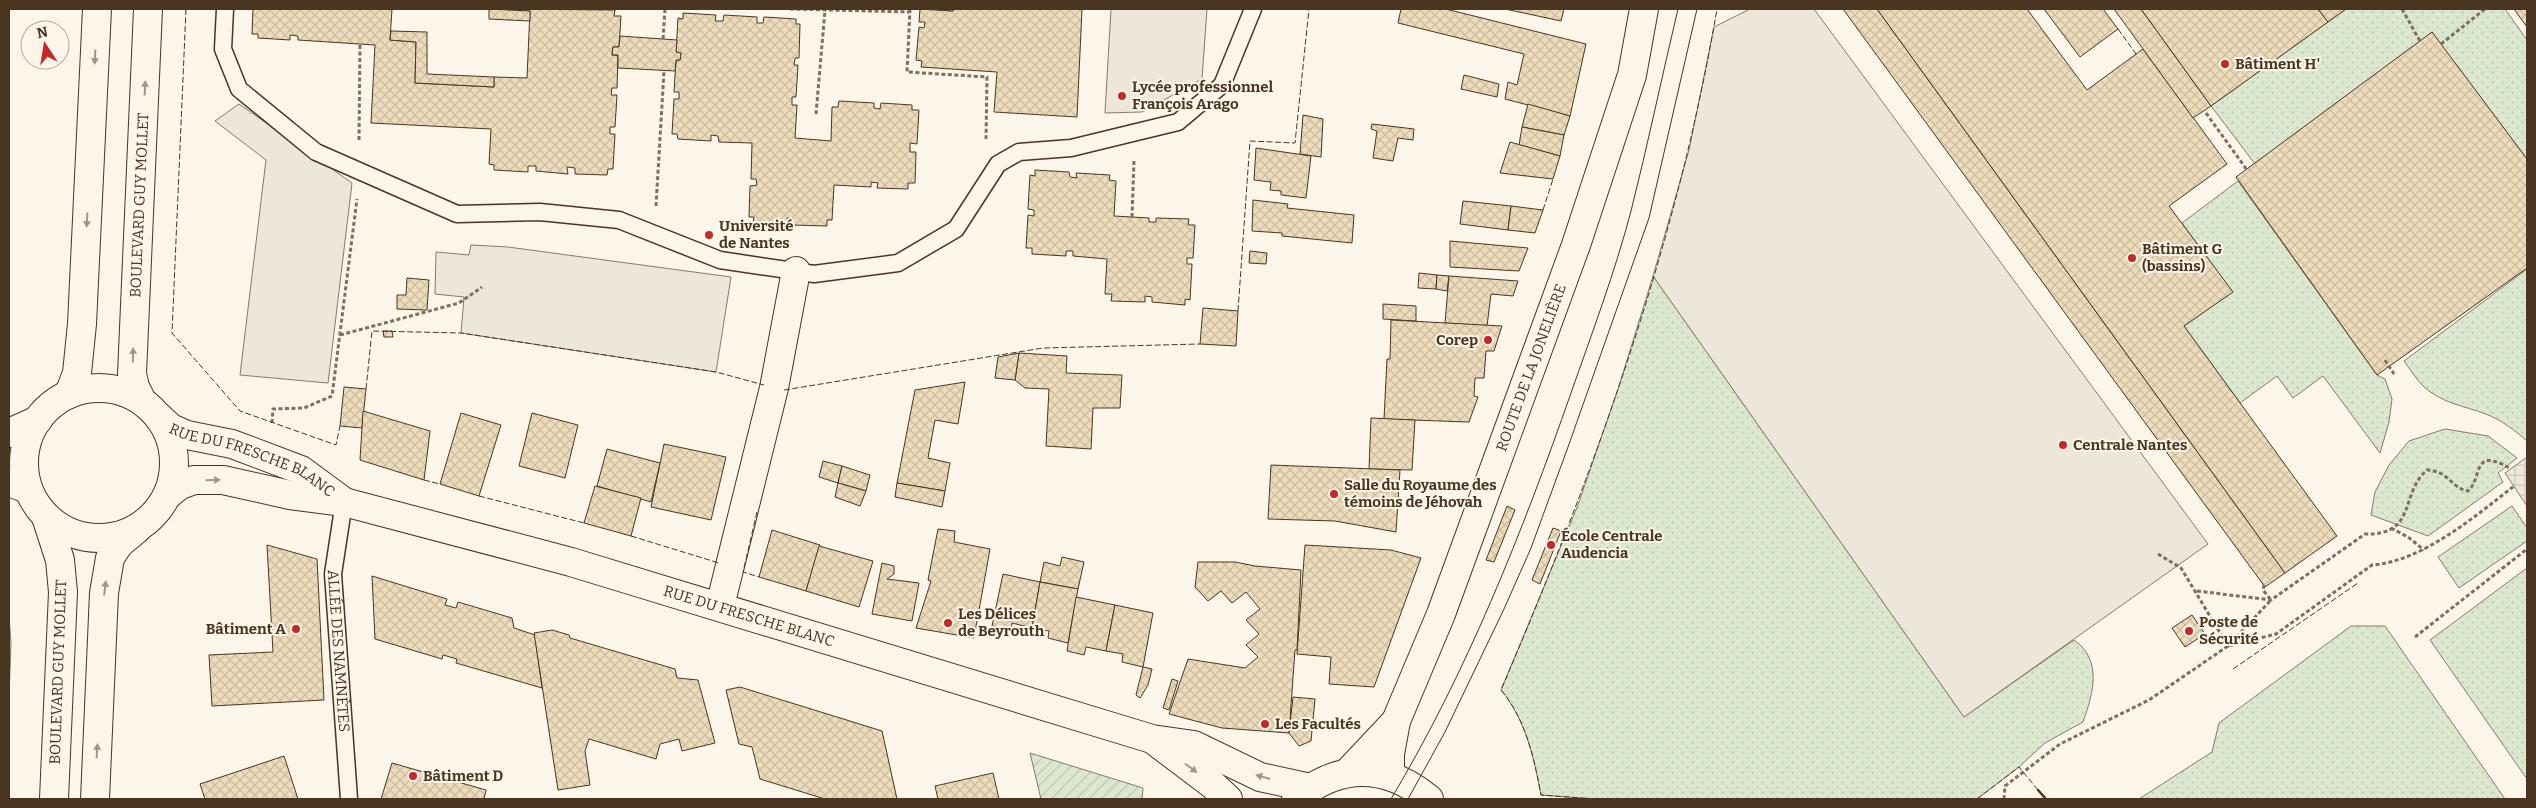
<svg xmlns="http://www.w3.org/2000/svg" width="2536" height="808" font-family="Bitter,serif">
<defs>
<pattern id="grass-dots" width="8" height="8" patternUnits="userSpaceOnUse" patternTransform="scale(1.25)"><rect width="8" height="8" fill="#dce7d0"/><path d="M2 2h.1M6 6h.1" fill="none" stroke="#bec7b2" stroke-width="1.8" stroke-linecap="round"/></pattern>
<pattern id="garden-furrows" width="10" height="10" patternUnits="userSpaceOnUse" patternTransform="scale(1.25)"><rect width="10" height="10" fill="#dce7d0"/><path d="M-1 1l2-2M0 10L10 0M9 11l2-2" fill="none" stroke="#bec7b2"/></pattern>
<pattern id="plaza-grid" width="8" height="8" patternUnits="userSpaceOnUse" patternTransform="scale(1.25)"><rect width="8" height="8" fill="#ede7d9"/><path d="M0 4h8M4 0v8" fill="none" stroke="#cdc7ba"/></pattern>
<pattern id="building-cross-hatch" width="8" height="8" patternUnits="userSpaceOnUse" patternTransform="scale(1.25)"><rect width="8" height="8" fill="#ecdcbc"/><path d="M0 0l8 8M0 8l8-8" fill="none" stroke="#ccbda1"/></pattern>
</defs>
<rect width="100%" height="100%" fill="#fbf6e9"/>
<!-- grass -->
<g fill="url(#grass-dots)" stroke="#887966">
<polygon points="2346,9 2505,9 2527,40 2527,159 2432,33 2255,164 2211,106"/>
<polygon points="2238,181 2377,375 2385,379 2392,399 2389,422 2380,453 2323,376 2293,398 2277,376 2240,403 2184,326 2232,292 2182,223"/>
<path d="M2527,269V441C2515,430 2501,420 2486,414C2464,406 2441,403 2423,386C2416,379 2410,369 2404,361Z"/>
<path d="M1653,276L1964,717L2074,640C2103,660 2093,694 2083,722L2045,743L2019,767L1977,799H1595L1541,795C1534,758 1526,720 1501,690L1578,505L1619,386Z"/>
<polygon points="2445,429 2488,436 2517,458 2498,473 2503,482 2428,536 2371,515 2375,492 2389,465 2409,441"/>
<polygon points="2512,506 2527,528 2527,541 2459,588 2438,557"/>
<polygon points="2527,568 2527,779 2430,640"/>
<polygon points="2351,626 2385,626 2505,799 2139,799 2212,752 2219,723"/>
</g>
<!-- garden -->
<polygon fill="url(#garden-furrows)" stroke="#887966" points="1030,753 1143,788 1142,799 1041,799"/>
<!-- pitch -->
<polygon fill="#dce7d0" stroke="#887966" points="9,617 11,643 9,698"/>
<!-- parking -->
<g fill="#ede7d9" stroke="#887966">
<polygon points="1111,9 1207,9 1202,79 1142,112 1105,113"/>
<polygon points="1750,9 1814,9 2208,544 1964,717 1653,276 1689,150 1714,27"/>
<polygon points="239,104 352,183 328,383 240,375 266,160 215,121"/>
<polygon points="471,245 508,247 731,277 716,372 461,333 464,297 435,294 436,252 469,255"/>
</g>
<!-- plaza -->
<polygon fill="url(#plaza-grid)" stroke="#887966" points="2527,457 2527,506 2505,473"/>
<!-- building -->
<g fill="url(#building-cross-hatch)" stroke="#4a3520">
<polygon points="253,9 392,9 390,40 416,42 415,83 494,87 494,77 527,78 530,11 501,9 615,10 614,16 621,16 619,47 613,47 612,55 618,55 617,88 612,88 611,95 617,95 615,127 610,127 610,134 615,134 613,169 608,169 607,175 575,174 575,168 567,167 568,174 536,171 536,166 528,166 528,172 494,170 494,165 489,164 491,129 371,123 375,45 298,40 298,36 290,35 290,40 258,38 258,34 252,34"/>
<polygon points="489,9 530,11 530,21 489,19"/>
<polygon points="920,9 953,11 954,9 1082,9 1077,117 994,112 997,72 921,67 922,61 916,60 919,27 924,28 925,22 919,22"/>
<polygon points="927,9 954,9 953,11"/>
<polygon points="1401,9 1446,9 1586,44 1570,116 1505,99 1508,82 1517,85 1524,54 1398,23"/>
<polygon points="1505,9 1564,9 1561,21"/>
<polygon points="1843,9 1877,9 2285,573 2265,587"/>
<polygon points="1877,9 2027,9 2087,90 2143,49 2227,164 2169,206 2233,292 2184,326 2337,536 2285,573"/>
<polygon points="2044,9 2103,9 2118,29 2080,57"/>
<polygon points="2114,9 2141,9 2211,106 2193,118"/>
<polygon points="2141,9 2318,9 2328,22 2211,106"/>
<polygon points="2318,9 2346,9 2328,22"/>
<polygon points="2514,9 2527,9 2527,27"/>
<polygon points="683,13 716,15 715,21 723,21 724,15 757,17 757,23 763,23 764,17 796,19 796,24 800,24 799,58 795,58 794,65 798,65 796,97 792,97 792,105 797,105 795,138 831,141 832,107 838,107 839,101 874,103 874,108 880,109 881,103 912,105 912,110 919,110 917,144 910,143 910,152 916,152 915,183 908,183 908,189 877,188 878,183 871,182 871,187 834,185 832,220 827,220 827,226 792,225 793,218 787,218 787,225 753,223 754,217 749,217 750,186 757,185 756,179 751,179 752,143 719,142 718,136 711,135 711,141 678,139 677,134 672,134 674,99 679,99 679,92 674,92 676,60 680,60 681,53 676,52 678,18 683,19"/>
<polygon points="391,31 427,32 427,74 494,77 494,87 415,83 416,42 390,40"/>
<polygon points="2432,32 2527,159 2527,268 2377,375 2236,177"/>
<polygon points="620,36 677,40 676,52 681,53 680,60 676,60 675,71 618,68 618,55 612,55 613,47 619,47"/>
<polygon points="1464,75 1499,84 1497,97 1461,89"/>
<polygon points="1528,104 1570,116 1564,135 1522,127"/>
<polygon points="1303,115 1323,119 1321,157 1300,154"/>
<polygon points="1372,124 1414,129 1413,140 1398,138 1393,161 1373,158 1377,131 1371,129"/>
<polygon points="1522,127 1564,135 1560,156 1519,145"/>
<polygon points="1510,142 1560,156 1553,179 1500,173"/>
<polygon points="1256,148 1311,156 1306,198 1281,195 1281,191 1270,190 1271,182 1254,180"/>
<polygon points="1035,170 1069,172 1070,177 1077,178 1076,173 1110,175 1109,180 1116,181 1114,216 1149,218 1149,222 1156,222 1156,218 1189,219 1188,225 1195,225 1193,258 1187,258 1187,264 1192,264 1190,300 1185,299 1185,305 1152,302 1152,297 1145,296 1145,302 1111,301 1112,294 1105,294 1107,259 1073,256 1073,251 1066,251 1066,256 1032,254 1032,248 1026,248 1028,215 1034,216 1034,210 1028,209 1030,175 1035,176"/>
<polygon points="1253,200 1288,204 1287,208 1354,215 1352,243 1282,236 1282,233 1252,231"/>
<polygon points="1463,201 1511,206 1508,230 1460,224"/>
<polygon points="1511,206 1543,210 1535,233 1508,230"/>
<polygon points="1450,241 1528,248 1519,271 1450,267"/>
<polygon points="1250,251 1267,253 1266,264 1249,263"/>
<polygon points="1419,273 1437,275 1436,289 1418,288"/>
<polygon points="1437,275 1449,276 1447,291 1436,289"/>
<polygon points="1449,276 1518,281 1513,296 1491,294 1487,326 1445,323"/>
<polygon points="407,278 429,280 427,310 397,309 397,295 406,295"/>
<polygon points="1383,304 1416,306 1416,321 1383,319"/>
<polygon points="1203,308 1238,311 1236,346 1200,344"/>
<polygon points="1391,320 1502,326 1494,351 1486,351 1484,378 1475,378 1474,396 1478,397 1469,422 1384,419 1387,359 1390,359"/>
<polygon points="383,331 392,331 393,337 384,337"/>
<polygon points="1019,353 1067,356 1066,373 1122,375 1120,408 1093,408 1091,449 1046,446 1049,389 1025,388 1015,380"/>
<polygon points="1019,353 1015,380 995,378 998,357"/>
<polygon points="965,382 958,424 935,420 928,458 950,463 945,491 897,483 915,390"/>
<polygon points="344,387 366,389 362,428 340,426"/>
<polygon points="363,411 430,431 424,480 360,460"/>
<polygon points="461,413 501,425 479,496 440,484"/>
<polygon points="532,413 578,425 565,478 519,466"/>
<polygon points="1371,418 1415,420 1412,470 1369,469"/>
<polygon points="664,444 726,457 711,520 651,507"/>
<polygon points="607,449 660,463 651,502 597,486"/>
<polygon points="823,461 842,466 838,483 819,477"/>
<polygon points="1271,465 1400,470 1396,532 1335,521 1268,519"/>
<polygon points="842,466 870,475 866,491 838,483"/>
<polygon points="838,483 866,491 860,506 835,497"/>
<polygon points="897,483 945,491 942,507 895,497"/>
<polygon points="595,486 641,498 631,536 584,523"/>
<polygon points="1507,506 1515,510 1494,562 1486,560"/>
<polygon points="1553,528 1561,531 1540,584 1532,580"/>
<polygon points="938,529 955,531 954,542 990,549 974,638 916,628 931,581 928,580"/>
<polygon points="772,530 820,545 806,591 759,577"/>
<polygon points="267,545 317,559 324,700 212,706 209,655 273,652"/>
<polygon points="1305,545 1391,550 1421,558 1374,687 1329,684 1331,657 1297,654"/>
<polygon points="819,546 873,561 859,607 806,591"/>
<polygon points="1062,557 1084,562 1078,589 1040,582 1044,562 1060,566"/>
<polygon points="1198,562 1235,562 1255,566 1301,570 1297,650 1295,650 1289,733 1222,728 1169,714 1188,659 1245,668 1258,657 1246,645 1259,634 1246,620 1260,609 1246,592 1232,603 1221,591 1208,601 1195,587"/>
<polygon points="882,563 894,566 894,574 887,579 919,583 912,621 872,614"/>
<polygon points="1003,574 1040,582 1032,628 1012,623 1011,630 992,626"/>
<polygon points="372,576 447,599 445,605 456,608 458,602 512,618 514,628 535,635 542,688 456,663 457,659 443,655 442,659 375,639"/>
<polygon points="1040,582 1078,589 1068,643 1048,638 1049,631 1032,628"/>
<polygon points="1076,597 1115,605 1106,651 1086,647 1084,655 1067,651"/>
<polygon points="1115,605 1153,613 1143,667 1122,662 1123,654 1106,651"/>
<polygon points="2192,615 2205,634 2185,647 2172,628"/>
<polygon points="552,630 569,635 570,638 675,669 677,678 698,680 715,743 682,751 679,739 660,744 656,759 589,739 585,751 590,785 558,790 534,633"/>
<polygon points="1143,667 1152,669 1148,685 1140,698 1136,695"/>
<polygon points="1172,679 1178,681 1169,710 1163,708"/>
<polygon points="740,687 882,731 897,799 825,799 760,779 752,747 739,744 726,690"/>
<polygon points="1293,697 1315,699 1311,741 1299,746 1289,733"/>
<polygon points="284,756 298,799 205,799 200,784"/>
<polygon points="392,763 486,790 484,799 381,799"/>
<polygon points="993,773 999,799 938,799 935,786"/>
</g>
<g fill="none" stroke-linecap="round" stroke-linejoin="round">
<defs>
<g id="service">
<polyline points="225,9 223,49 239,89 316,152 457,214 540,212 619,220 720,260 814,274 898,263 956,229 998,164 1019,152 1071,148 1178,122 1222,85 1253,9"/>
<path id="s1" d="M344,502L333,574L349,799"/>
</g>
<g id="minor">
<path id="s2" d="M159,417L171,428L187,435L232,444L301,470L343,501"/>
<polyline points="9,433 38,420"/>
<polyline points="9,482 28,489"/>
<path id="s3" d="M169,494L180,485L194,480H223L290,495L344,502L571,562L1152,739L1194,745L1260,777L1310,788"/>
<polyline points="720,606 774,388 796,271"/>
<polyline points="1156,742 1213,785 1228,799"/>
<polyline points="1347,773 1396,721"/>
<path id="s4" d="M1390,776V754L1396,721L1441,614L1576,245L1632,75L1644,9"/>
<path d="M1296,799C1339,763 1386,763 1429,799"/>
</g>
<g id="secondary">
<circle cx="99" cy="463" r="75"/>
<polyline points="69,394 77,373 82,324 97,9"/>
<path id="s5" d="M142,401L135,387L132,374L148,9"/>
<polyline points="46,517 60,560 63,592 54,799"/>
<polyline points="95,799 104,593 110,558 119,544 136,530"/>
</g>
</defs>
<!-- service casing -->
<use href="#service" stroke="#4a3520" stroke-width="19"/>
<!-- minor casing -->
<use href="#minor" stroke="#4a3520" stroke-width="30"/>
<!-- secondary casing -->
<use href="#secondary" stroke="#4a3520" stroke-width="30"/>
<!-- path -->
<g stroke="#7f6f5c" stroke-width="3" stroke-dasharray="4 2.5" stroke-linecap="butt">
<polyline points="790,9 910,12"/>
<polyline points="910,9 907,72 987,77 986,139"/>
<polyline points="2402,9 2420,41"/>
<polyline points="663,39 665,9"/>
<polyline points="2441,44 2485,9"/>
<polyline points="2206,113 2247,170"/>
<polyline points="816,114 825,10"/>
<polyline points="359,140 360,44"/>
<polyline points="656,206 664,71"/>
<polyline points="1132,217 1134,160"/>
<polyline points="340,335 459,303 482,287"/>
<polyline points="2385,360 2394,374"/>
<polyline points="272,423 273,409 304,408 332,396 357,199"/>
<polyline points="2391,528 2408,537 2424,550"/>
<polyline points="2158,554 2181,568 2228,646 2271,600 2263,590 2264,585"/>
<path d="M2197,591L2271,600L2365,534C2418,535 2399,494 2427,470C2449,471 2451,488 2468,491C2483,478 2471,445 2511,469"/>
<polyline points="2415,637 2527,549"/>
<path d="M2004,799L2005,786L2060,744L2149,700L2228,646L2276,634L2372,565C2421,562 2476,516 2514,486"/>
</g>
<!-- service -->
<use href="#service" stroke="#fbf6e9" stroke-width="16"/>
<!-- minor -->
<use href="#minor" stroke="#fbf6e9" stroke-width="28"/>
<!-- secondary -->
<use href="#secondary" stroke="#fbf6e9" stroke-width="28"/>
<!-- tram -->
<g stroke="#4a3520" stroke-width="1">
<path d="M1391,799C1467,672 1522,533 1571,393C1592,333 1615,272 1631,211C1648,144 1662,76 1678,9"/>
<polyline points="1408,799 1445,732 1504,609 1531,548 1568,447 1649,218 1697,9"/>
</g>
<!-- fence -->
<g stroke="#4a3520" stroke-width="1" stroke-dasharray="6 2.5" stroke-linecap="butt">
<polyline points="186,9 172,333 240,411 336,445 340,426"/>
<polyline points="2118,29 2136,54"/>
<polyline points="1543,210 1553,179"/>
<polyline points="1238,311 1250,141 1295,143 1309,9"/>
<polyline points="366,389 372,331 461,333 716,372 764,385"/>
<polyline points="784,390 1043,348 1200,344"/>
<polyline points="424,480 440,484"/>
<polyline points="479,496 584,523"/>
<polyline points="757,512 743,572 759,577"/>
<polyline points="631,536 719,563"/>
<polyline points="2233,669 2358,583"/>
<path d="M1595,799L1541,795C1534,758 1526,720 1501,690C1595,471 1677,244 1717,9"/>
<polyline points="1977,799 2019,767 2038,790"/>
</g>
<!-- wall -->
<polyline stroke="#4a3520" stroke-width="2.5" points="2038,790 2046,799"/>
</g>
<!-- one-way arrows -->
<defs><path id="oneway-solid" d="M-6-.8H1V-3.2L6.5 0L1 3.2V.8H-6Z" transform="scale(1.25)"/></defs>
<g fill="#a29684">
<use href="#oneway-solid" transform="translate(95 57) rotate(93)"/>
<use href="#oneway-solid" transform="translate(145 88) rotate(-87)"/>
<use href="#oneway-solid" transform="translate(87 220) rotate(93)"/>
<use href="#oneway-solid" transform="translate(133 355) rotate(-89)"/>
<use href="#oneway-solid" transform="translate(213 480) rotate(-1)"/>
<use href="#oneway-solid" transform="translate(105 588) rotate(-83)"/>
<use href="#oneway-solid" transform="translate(97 751) rotate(-87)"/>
<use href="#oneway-solid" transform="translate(1191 768) rotate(37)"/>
<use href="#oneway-solid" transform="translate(1263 777) rotate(-164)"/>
</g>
<!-- markers -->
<g fill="#c62828" stroke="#fbf6e9" stroke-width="2">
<circle cx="2225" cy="64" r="5"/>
<circle cx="1122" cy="96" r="5"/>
<circle cx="709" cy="235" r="5"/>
<circle cx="2132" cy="258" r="5"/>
<circle cx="1488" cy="340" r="5"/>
<circle cx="2063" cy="445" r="5"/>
<circle cx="1334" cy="494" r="5"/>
<circle cx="1551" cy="545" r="5"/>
<circle cx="948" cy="623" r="5"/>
<circle cx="296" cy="629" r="5"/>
<circle cx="2189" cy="631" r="5"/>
<circle cx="1265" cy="724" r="5"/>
<circle cx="413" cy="776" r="5"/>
</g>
<g text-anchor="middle" stroke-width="4" stroke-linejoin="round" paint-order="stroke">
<!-- poi labels -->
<g font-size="15" font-weight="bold" fill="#4a3520" stroke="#fbf6e9" text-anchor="start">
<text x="2235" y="69">Bâtiment H'</text>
<text x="1132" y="92">Lycée professionnel<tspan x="1132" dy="17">François Arago</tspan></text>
<text x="719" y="231">Université<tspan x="719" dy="17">de Nantes</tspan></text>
<text x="2142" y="254">Bâtiment G<tspan x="2142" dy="17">(bassins)</tspan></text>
<text x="1478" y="345" text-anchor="end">Corep</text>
<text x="2073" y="450">Centrale Nantes</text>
<text x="1344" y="490">Salle du Royaume des<tspan x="1344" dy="17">témoins de Jéhovah</tspan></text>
<text x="1561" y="541">École Centrale<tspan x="1561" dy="17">Audencia</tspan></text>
<text x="958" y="619">Les Délices<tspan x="958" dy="17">de Beyrouth</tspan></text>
<text x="2199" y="627">Poste de<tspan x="2199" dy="17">Sécurité</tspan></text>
<text x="286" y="634" text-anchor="end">Bâtiment A</text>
<text x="1275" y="729">Les Facultés</text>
<text x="423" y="781">Bâtiment D</text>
</g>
<!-- street labels -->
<g font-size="15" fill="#4a3520" stroke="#fbf6e9">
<text dy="5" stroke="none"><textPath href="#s5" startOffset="198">BOULEVARD GUY MOLLET</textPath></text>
<text dy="5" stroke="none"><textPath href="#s4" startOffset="434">ROUTE DE LA JONELIÈRE</textPath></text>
<text dy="5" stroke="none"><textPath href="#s2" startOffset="104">RUE DU FRESCHE BLANC</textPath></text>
<text dy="5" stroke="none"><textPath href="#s3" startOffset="602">RUE DU FRESCHE BLANC</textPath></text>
<text dy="5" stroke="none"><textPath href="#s1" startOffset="150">ALLÉE DES NAMNÈTES</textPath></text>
<text transform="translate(58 672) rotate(-88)" y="5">BOULEVARD GUY MOLLET</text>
</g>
</g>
<!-- border -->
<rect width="2536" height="808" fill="none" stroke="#4a3520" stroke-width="20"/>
<!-- north arrow -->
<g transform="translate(45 45) rotate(348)"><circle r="24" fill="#fbf6e9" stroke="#b4a999"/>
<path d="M0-4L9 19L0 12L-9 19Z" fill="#c62828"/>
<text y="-8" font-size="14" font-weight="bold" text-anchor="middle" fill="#4a3520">N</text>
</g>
</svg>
